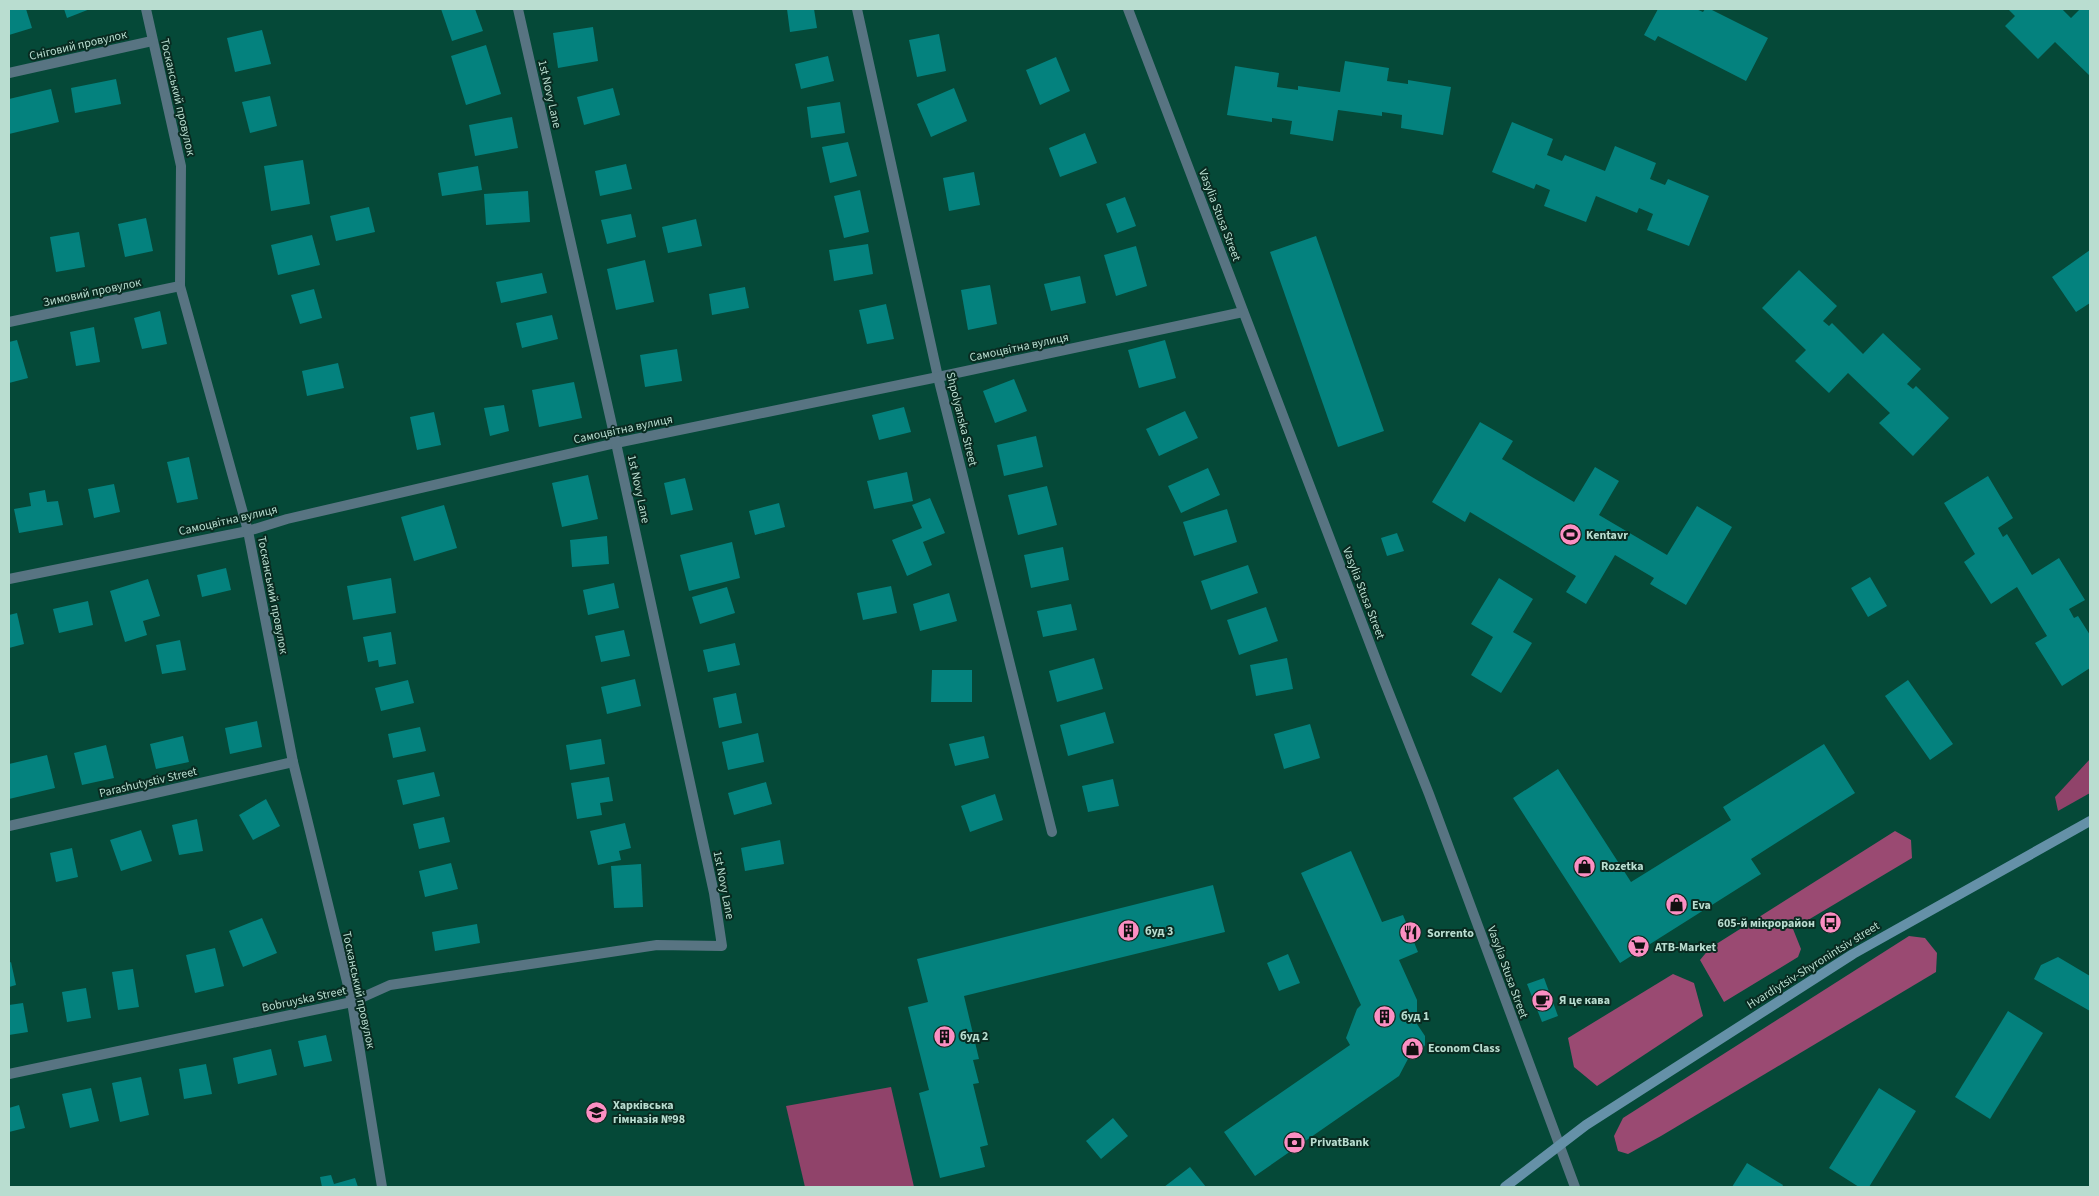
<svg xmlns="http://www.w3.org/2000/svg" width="2099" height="1196" font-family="'Source Sans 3',sans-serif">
<rect width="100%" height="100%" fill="#054938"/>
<!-- green -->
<g fill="#90436a">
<polygon points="2090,759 2090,793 2058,811 2055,797"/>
<polygon points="891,1087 914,1187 805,1187 786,1106"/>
</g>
<!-- forest -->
<g fill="#9a4a72">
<polygon points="1895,831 1911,840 1912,858 1793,929 1801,949 1798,957 1724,1002 1700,960 1710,948"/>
<polygon points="1909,936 1925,938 1937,953 1936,972 1661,1136 1628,1154 1618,1151 1614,1136 1623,1118"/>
<polygon points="1673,974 1694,983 1703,1016 1597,1086 1574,1067 1568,1038"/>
</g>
<!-- building -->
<g fill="#04827e">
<polygon points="9,9 26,9 32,28 9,35"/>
<polygon points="64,9 90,9 67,18"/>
<polygon points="441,9 475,9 483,31 452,41"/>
<polygon points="787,9 814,9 817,28 790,32"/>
<polygon points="1658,9 1696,9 1703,12 1705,9 1710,9 1768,38 1746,81 1658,36 1655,41 1644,35"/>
<polygon points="2008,9 2062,9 2071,18 2080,9 2090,9 2090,76 2055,42 2038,59 2005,26 2015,16"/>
<polygon points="593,27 598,61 558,68 553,33"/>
<polygon points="262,30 271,64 235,72 227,38"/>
<polygon points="939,34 946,71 917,77 909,40"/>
<polygon points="486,45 501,94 466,105 451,56"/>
<polygon points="828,56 834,81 801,89 795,64"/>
<polygon points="1056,57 1070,91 1040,105 1026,70"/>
<polygon points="1345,61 1389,68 1387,81 1408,84 1408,80 1451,87 1443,135 1401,128 1402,115 1382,112 1382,116 1338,110 1333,141 1290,134 1292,121 1272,118 1272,122 1227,115 1235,66 1279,73 1277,87 1298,90 1298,86 1340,92"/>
<polygon points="116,79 121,104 75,113 71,88"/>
<polygon points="613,88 620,115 584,125 577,97"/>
<polygon points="954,88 967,121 931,137 917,104"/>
<polygon points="51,89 59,122 9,134 9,99"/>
<polygon points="270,96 277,126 250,133 242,102"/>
<polygon points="840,102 845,133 811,138 807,107"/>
<polygon points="512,117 518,148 475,156 469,125"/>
<polygon points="1512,122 1553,139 1547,155 1562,161 1565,155 1605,171 1615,146 1656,163 1650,179 1665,185 1668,179 1709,196 1689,246 1647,230 1653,214 1639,208 1637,213 1596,196 1586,222 1544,206 1550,190 1536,184 1534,189 1492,172"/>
<polygon points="1085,133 1097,163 1060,177 1049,148"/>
<polygon points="848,142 857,176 830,183 822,147"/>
<polygon points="303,160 310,204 271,211 264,166"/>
<polygon points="626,164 632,189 600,196 595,171"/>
<polygon points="478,166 482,190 442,196 438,173"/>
<polygon points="974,172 980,205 949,211 943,178"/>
<polygon points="860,190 869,232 844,238 834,196"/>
<polygon points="528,191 530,222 486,225 484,194"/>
<polygon points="1125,197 1136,226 1117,233 1106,204"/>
<polygon points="369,207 375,232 336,241 330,216"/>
<polygon points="631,214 636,237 607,244 601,220"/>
<polygon points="146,218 153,251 125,257 118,224"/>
<polygon points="696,219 702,246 668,253 662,227"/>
<polygon points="79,232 85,267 56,272 50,237"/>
<polygon points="312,235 320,265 278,275 271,245"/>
<polygon points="1316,236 1384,431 1338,447 1270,252"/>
<polygon points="868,244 873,274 834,281 829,250"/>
<polygon points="1136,246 1147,286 1116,296 1104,255"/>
<polygon points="2090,250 2090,303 2076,312 2052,277"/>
<polygon points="645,260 654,302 616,310 607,269"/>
<polygon points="1799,270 1837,306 1823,321 1829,326 1832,323 1863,354 1883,333 1921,369 1907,384 1913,389 1916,386 1949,418 1913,456 1879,423 1890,413 1848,373 1829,393 1795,361 1806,350 1762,308"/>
<polygon points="542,273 547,293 501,303 496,282"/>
<polygon points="1080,276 1086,303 1051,311 1044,284"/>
<polygon points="990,285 997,324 968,330 961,290"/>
<polygon points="745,287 749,308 712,315 709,294"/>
<polygon points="314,289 322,318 300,324 291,295"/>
<polygon points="886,304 894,339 867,344 859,310"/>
<polygon points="160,311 167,344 142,349 134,318"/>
<polygon points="552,315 558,339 522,348 516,323"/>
<polygon points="94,327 100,362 76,366 70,332"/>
<polygon points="17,340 28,378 9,383 9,342"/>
<polygon points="1165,340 1176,378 1139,388 1128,350"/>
<polygon points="677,349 682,381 645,387 640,355"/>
<polygon points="338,363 344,388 307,396 302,371"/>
<polygon points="1014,379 1027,411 995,423 983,391"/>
<polygon points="574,382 582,418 539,427 532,390"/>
<polygon points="504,405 509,431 490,436 484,408"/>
<polygon points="904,407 911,432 879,440 872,415"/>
<polygon points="1185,411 1198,438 1159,456 1146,429"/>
<polygon points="434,412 441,445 417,450 410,417"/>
<polygon points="1480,422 1513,441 1502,459 1574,502 1595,467 1619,481 1599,515 1667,555 1697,506 1732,527 1686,605 1650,584 1654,578 1615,555 1586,604 1566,592 1576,576 1470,512 1465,522 1432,502"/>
<polygon points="1036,436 1043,467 1004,476 997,445"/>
<polygon points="189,457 198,499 177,503 167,462"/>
<polygon points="1208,468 1220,495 1181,513 1168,486"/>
<polygon points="907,472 913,501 874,509 867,481"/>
<polygon points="588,475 598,519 562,527 552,483"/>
<polygon points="1988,476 2013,518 1998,528 2003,537 2007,534 2032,575 2059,558 2085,600 2069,609 2074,618 2078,616 2090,635 2090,668 2062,686 2035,643 2047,636 2017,587 1991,604 1964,562 1975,554 1944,503"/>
<polygon points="685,478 693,510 671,515 664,483"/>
<polygon points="114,484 120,512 94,518 88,489"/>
<polygon points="1047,486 1057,525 1018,535 1008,495"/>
<polygon points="45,490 47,502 58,501 63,525 19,533 14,509 31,506 29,493"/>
<polygon points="930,498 945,533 923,542 932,565 907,576 892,540 922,528 912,505"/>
<polygon points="779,503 785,527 755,535 749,511"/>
<polygon points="444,505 457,548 414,561 401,517"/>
<polygon points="1227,509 1237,542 1194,556 1183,522"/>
<polygon points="1397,533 1404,551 1387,556 1381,538"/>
<polygon points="607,536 609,564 572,567 570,540"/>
<polygon points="732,542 740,578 689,591 680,555"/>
<polygon points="1063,547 1069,580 1031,588 1024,555"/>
<polygon points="1248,565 1258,593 1211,610 1201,581"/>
<polygon points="226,568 231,590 202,597 197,575"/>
<polygon points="1870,577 1887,606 1868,617 1851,588"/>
<polygon points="391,578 396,613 353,620 347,586"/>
<polygon points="1499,578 1533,599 1513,632 1532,643 1501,693 1471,675 1493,637 1471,624"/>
<polygon points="148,579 160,616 143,621 147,635 125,642 110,591"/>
<polygon points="614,583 619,608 588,615 583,590"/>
<polygon points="891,586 897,613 863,620 857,593"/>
<polygon points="727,587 735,613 700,624 692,597"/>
<polygon points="949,593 957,621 920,631 913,604"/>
<polygon points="88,601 93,625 59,633 53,609"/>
<polygon points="1071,604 1077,630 1043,637 1037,611"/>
<polygon points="1266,607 1278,641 1239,655 1227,620"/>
<polygon points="17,613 24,644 9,648 9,615"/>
<polygon points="624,630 630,656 601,662 595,636"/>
<polygon points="391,632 396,664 379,667 378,660 368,662 363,637"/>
<polygon points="180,640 186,670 162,674 156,645"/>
<polygon points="735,643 740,665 708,672 703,650"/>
<polygon points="1094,658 1103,689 1057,702 1049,671"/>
<polygon points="1287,658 1293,689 1256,696 1250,665"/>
<polygon points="932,670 972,670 972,702 931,702"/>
<polygon points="635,679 641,706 607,714 601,687"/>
<polygon points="408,680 414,703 381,711 375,688"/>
<polygon points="1908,680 1953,744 1930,760 1885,696"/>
<polygon points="736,693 742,723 719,728 713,698"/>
<polygon points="1105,712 1114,743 1068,756 1060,725"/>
<polygon points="257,721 262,747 230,754 225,728"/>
<polygon points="1310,724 1320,758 1284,769 1274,734"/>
<polygon points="420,727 426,751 393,758 388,734"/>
<polygon points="758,733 764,762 728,770 722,742"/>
<polygon points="183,736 189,762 156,769 150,744"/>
<polygon points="984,736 989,758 955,766 949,744"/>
<polygon points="601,739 605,764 570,770 566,745"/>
<polygon points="1824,744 1855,793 1751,859 1761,874 1620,963 1513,798 1558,769 1631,882 1731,820 1723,807"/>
<polygon points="106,745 114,778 82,785 74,753"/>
<polygon points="47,755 55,788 9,799 9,764"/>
<polygon points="434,772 440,796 403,805 397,780"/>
<polygon points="609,777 613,801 600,803 602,815 577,819 571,783"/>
<polygon points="1113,779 1119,806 1088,812 1082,786"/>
<polygon points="766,782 772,804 734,815 728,793"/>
<polygon points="995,794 1003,820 970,832 961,806"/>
<polygon points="266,799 280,826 253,840 239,815"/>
<polygon points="444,817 450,842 419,849 413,824"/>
<polygon points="197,819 203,851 179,855 172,825"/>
<polygon points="625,823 631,848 619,851 621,860 598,865 590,831"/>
<polygon points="141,830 152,861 121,871 110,840"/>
<polygon points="780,840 784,864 745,871 741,848"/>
<polygon points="72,848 78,877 56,882 50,853"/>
<polygon points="1351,851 1382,922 1403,915 1418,952 1399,960 1417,1000 1417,1024 1425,1036 1425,1045 1421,1052 1409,1057 1399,1076 1255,1176 1224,1132 1350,1045 1346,1038 1357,1009 1361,1005 1301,873"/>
<polygon points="451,863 458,889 425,897 419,871"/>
<polygon points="641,864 643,907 614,908 611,866"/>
<polygon points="1213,885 1225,932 964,996 979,1059 973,1060 979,1083 973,1084 988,1145 980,1147 985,1167 940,1178 919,1093 929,1090 908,1007 928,1002 917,959"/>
<polygon points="262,918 277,953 243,967 229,931"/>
<polygon points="477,924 480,943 435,951 432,932"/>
<polygon points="215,948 224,986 195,993 186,955"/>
<polygon points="1288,954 1300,983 1279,991 1267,963"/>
<polygon points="2058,957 2090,976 2090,1011 2034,979 2041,965"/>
<polygon points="11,962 16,985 9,987 9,963"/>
<polygon points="133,969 139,1007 118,1010 112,972"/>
<polygon points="1544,978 1558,1016 1542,1022 1527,984"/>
<polygon points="86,988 91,1018 67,1022 62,992"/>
<polygon points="23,1003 28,1032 9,1035 9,1005"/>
<polygon points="2008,1011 2043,1033 1990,1119 1955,1097"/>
<polygon points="326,1035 332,1061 304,1067 298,1041"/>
<polygon points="271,1049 277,1075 238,1084 233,1058"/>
<polygon points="206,1064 212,1094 184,1099 179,1069"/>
<polygon points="141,1077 149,1115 120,1122 112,1083"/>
<polygon points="91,1088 99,1121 70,1128 62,1094"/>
<polygon points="1879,1088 1916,1111 1869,1187 1859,1187 1829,1168"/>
<polygon points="19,1105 25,1128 9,1132 9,1108"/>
<polygon points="1113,1118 1128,1136 1101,1159 1086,1141"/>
<polygon points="1747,1163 1783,1185 1782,1187 1732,1187"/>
<polygon points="1190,1167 1206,1187 1164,1187"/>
<polygon points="331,1175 334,1184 355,1178 358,1187 322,1187 320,1177"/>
</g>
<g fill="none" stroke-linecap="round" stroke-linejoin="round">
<!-- minor -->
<g stroke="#587482" stroke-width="10">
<polyline points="146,9 181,166 180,286 248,531 293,762 352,1002 382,1187"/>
<polyline points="857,9 938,377 1052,832"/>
<polyline points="9,73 152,41"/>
<polyline points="9,322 180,286"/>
<polyline points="9,579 248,531 287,519 616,443 938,377 1243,312"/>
<polyline points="9,826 293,762"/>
<polyline points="9,1074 352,1002 390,985 657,945 722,946 714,893 616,443 518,9"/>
</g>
<!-- tertiary -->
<polyline stroke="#587482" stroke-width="10" points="1128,9 1383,678 1429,794 1575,1187"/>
<!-- secondary -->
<polyline stroke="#6591a8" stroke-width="10" points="1505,1187 1586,1125 1853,954 2090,821"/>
</g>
<!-- icons -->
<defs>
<symbol id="stadium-disc" viewBox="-11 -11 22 22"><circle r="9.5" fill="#fc8fc3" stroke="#092b21"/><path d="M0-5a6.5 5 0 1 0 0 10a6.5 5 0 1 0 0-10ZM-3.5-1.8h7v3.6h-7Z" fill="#111"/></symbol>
<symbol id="shop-disc" viewBox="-11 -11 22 22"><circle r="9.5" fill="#fc8fc3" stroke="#092b21"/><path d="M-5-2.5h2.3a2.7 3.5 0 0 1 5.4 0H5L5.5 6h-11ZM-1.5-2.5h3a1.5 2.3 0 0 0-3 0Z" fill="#111"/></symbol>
<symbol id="bus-disc" viewBox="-11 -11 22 22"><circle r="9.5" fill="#fc8fc3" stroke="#092b21"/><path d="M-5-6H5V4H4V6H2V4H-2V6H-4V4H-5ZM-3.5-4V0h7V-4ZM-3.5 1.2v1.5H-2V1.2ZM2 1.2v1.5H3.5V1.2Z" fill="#111"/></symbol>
<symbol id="building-disc" viewBox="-11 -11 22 22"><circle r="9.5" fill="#fc8fc3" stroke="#092b21"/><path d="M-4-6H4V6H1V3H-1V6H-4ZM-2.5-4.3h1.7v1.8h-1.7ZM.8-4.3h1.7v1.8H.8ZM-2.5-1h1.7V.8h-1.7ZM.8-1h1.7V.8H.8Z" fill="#111"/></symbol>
<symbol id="restaurant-disc" viewBox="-11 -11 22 22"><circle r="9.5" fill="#fc8fc3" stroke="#092b21"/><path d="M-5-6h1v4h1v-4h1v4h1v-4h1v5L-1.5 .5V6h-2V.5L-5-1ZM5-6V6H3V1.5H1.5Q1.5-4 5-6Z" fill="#111"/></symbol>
<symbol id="supermarket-disc" viewBox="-11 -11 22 22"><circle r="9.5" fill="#fc8fc3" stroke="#092b21"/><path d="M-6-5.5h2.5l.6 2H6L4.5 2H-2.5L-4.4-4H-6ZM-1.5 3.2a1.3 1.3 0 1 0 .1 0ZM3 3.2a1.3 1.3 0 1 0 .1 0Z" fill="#111"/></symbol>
<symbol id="cafe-disc" viewBox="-11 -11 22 22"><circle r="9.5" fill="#fc8fc3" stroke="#092b21"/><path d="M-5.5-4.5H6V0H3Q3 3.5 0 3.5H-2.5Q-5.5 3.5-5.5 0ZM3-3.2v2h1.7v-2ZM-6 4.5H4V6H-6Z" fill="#111"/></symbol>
<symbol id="school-disc" viewBox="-11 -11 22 22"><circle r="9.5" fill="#fc8fc3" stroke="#092b21"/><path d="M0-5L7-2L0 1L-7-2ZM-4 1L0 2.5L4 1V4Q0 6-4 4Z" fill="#111"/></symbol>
<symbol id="bank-disc" viewBox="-11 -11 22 22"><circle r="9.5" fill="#fc8fc3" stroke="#092b21"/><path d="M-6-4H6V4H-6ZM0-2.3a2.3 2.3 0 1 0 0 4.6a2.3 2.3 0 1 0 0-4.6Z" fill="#111"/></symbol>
</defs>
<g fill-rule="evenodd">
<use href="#stadium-disc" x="1558" y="522" width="25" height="25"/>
<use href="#shop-disc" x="1572" y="854" width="25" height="25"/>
<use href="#shop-disc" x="1664" y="892" width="25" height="25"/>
<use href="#bus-disc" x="1818" y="910" width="25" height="25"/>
<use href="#building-disc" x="1116" y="918" width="25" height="25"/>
<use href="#restaurant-disc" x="1398" y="920" width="25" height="25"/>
<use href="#supermarket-disc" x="1626" y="934" width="25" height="25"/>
<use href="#cafe-disc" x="1530" y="988" width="25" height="25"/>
<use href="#building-disc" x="1372" y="1004" width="25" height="25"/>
<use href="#building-disc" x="932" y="1024" width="25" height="25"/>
<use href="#shop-disc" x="1400" y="1036" width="25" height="25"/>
<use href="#school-disc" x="584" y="1100" width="25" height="25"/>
<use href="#bank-disc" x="1282" y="1130" width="25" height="25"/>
</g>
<g text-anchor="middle" stroke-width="4" stroke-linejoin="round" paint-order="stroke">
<!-- street labels -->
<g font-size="12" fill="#b9ddd0" stroke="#092b21">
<text transform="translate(78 45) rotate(-13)" y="4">Сніговий провулок</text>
<text transform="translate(550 94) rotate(77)" y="4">1st Novy Lane</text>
<text transform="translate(178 97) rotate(77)" y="4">Тосканський провулок</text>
<text transform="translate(1220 215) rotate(69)" y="4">Vasylia Stusa Street</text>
<text transform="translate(92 292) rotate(-12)" y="4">Зимовий провулок</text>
<text transform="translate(1019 347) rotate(-12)" y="4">Самоцвітна вулиця</text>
<text transform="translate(962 419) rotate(76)" y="4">Shpolyanska Street</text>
<text transform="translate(623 429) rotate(-12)" y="4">Самоцвітна вулиця</text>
<text transform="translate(639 489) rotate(78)" y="4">1st Novy Lane</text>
<text transform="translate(228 520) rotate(-13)" y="4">Самоцвітна вулиця</text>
<text transform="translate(1364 593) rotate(69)" y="4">Vasylia Stusa Street</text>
<text transform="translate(273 595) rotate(79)" y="4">Тосканський провулок</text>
<text transform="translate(148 782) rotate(-13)" y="4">Parashutystiv Street</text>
<text transform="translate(724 885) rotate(79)" y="4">1st Novy Lane</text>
<text transform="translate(1813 965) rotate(-32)" y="4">Hvardiytsiv-Shyronintsiv street</text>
<text transform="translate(1508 972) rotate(70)" y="4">Vasylia Stusa Street</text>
<text transform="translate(359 990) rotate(78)" y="4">Тосканський провулок</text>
<text transform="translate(304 999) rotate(-12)" y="4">Bobruyska Street</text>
</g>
<!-- poi labels -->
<g font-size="12" font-weight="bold" fill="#b9ddd0" stroke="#092b21" text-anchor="start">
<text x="1586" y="539">Kentavr</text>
<text x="1601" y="870">Rozetka</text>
<text x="1692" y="909">Eva</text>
<text x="1815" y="927" text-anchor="end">605-й мікрорайон</text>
<text x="1145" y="935">буд 3</text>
<text x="1427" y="937">Sorrento</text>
<text x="1655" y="951">ATB-Market</text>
<text x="1559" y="1004">Я це кава</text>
<text x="1401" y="1020">буд 1</text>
<text x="960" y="1040">буд 2</text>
<text x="1428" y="1052">Econom Class</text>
<text x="613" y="1109">Харківська<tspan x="613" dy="14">гімназія №98</tspan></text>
<text x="1310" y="1146">PrivatBank</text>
</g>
</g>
<!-- border -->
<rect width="2099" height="1196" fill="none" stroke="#b9ddd0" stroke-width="20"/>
</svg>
